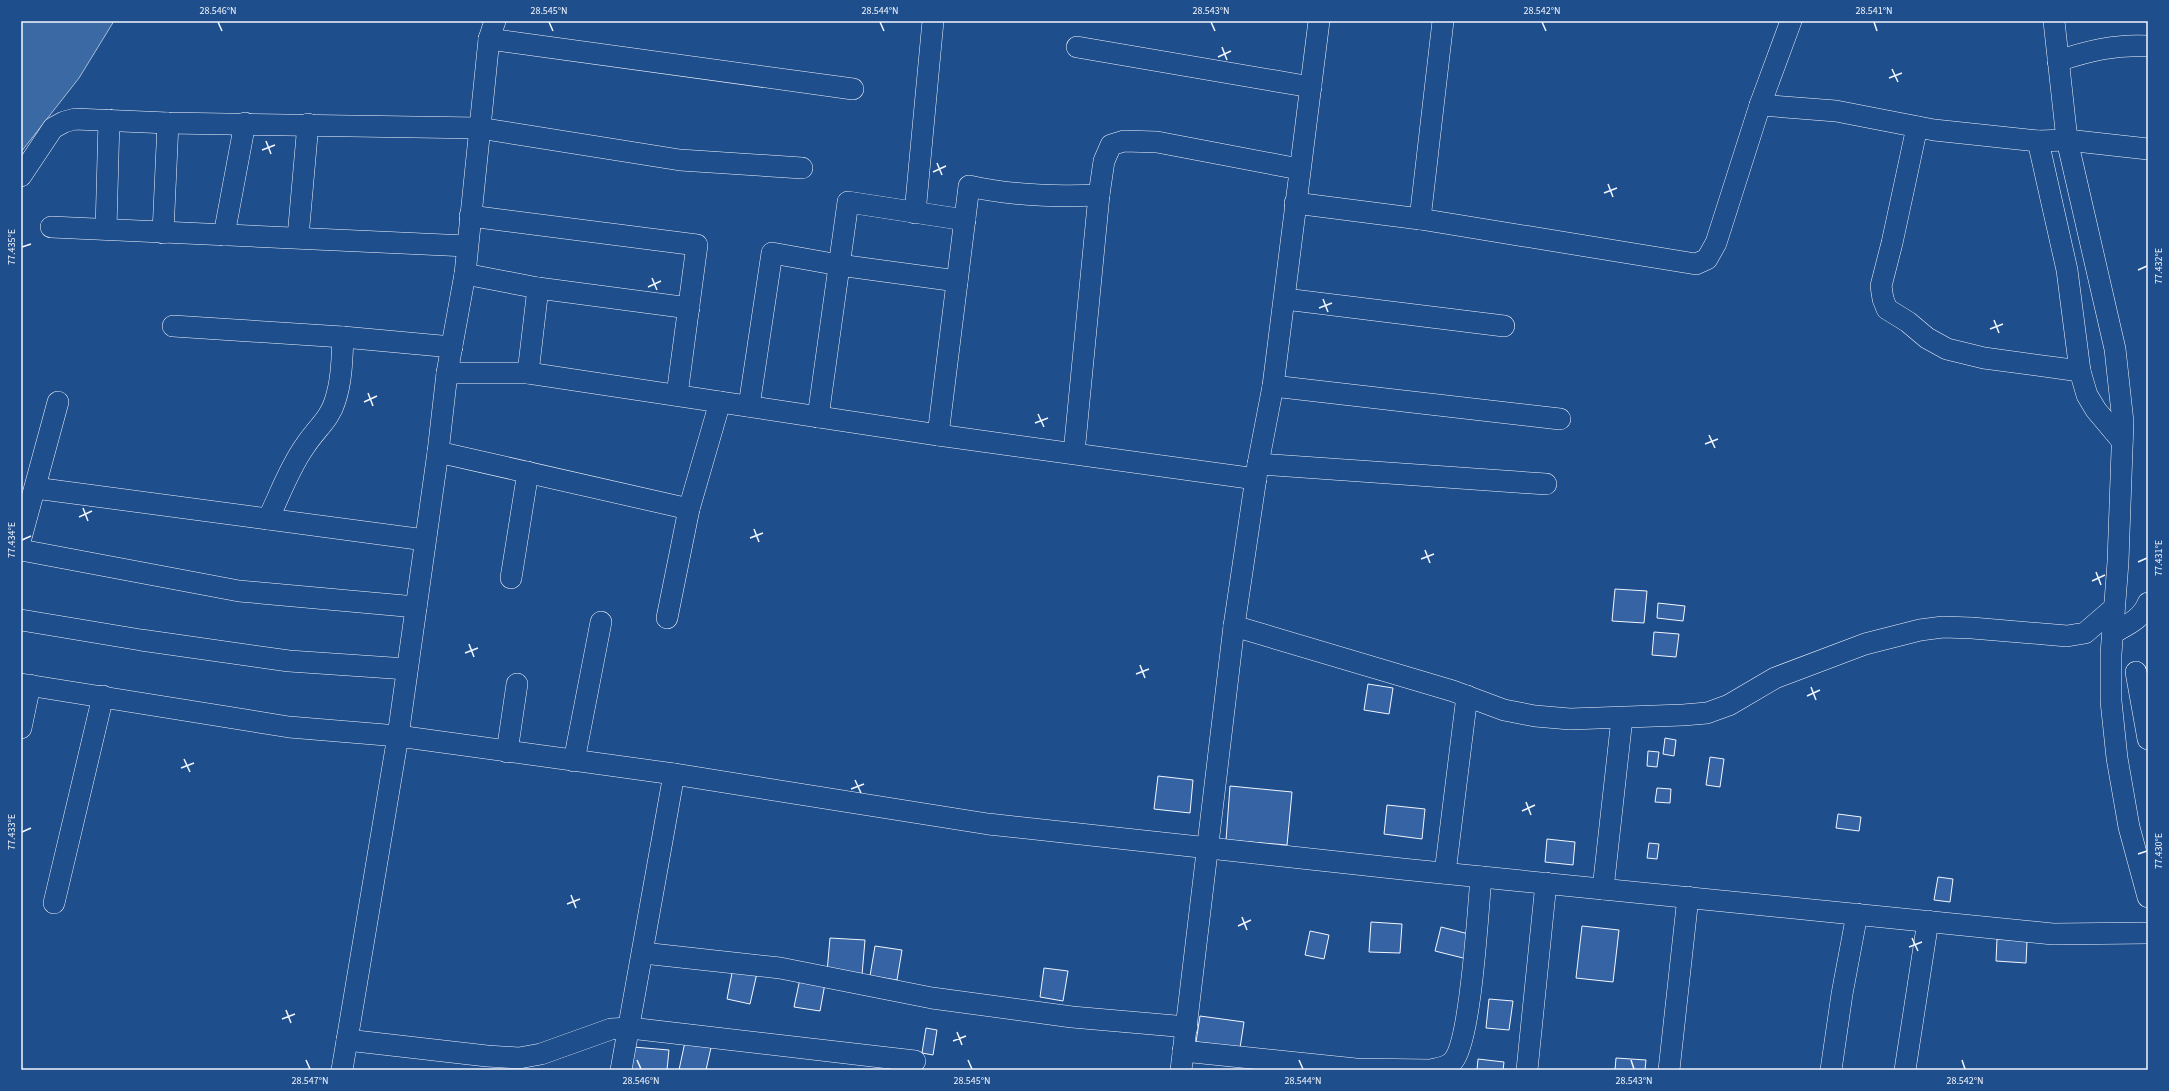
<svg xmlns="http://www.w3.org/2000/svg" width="2169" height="1091" font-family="'Source Sans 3',sans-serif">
<rect width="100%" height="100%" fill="#1f4e8c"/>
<!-- water -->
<polygon fill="#3b69a3" stroke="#a8bbd7" points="21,21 114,21 79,78 21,152"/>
<!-- building -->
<g fill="#3563a3" stroke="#f2f6ff">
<polygon points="1615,589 1647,591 1644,623 1612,621"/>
<polygon points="1658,603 1685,606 1683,621 1657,618"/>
<polygon points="1654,632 1679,634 1676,657 1652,655"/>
<polygon points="1368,684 1393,688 1389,714 1364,710"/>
<polygon points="1665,738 1676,740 1674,756 1663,754"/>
<polygon points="1648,751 1659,752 1657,767 1647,766"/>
<polygon points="1710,757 1724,759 1720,787 1706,785"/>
<polygon points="1158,776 1193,780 1190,813 1154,809"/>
<polygon points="1230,786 1292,792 1287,845 1226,840"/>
<polygon points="1657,788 1671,789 1670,803 1655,802"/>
<polygon points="1387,805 1425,809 1422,839 1384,834"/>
<polygon points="1838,814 1861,817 1859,831 1836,828"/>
<polygon points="1547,839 1575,842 1573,865 1545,862"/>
<polygon points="1649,843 1659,844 1657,859 1647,858"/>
<polygon points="1938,877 1953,879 1950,902 1934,900"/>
<polygon points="1371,922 1402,924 1400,953 1369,952"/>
<polygon points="1582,926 1619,930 1613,982 1576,978"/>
<polygon points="1441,927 1473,935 1467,959 1435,951"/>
<polygon points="1310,931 1329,935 1324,959 1305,955"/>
<polygon points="830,938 865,940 862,975 827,972"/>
<polygon points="1997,939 2027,941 2026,963 1996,961"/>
<polygon points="875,946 902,950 897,980 870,976"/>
<polygon points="733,968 757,973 750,1004 727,999"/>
<polygon points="1044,968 1068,971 1063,1001 1040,997"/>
<polygon points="801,974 826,978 820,1011 794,1007"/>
<polygon points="1489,999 1513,1001 1509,1030 1486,1028"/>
<polygon points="1200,1016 1244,1022 1240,1048 1196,1042"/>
<polygon points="926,1028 937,1030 933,1055 922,1053"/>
<polygon points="686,1037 712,1043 706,1070 679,1070"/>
<polygon points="633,1047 669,1050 667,1070 631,1070"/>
<polygon points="1616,1058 1646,1060 1645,1070 1615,1070"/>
<polygon points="1478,1059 1504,1062 1503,1070 1477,1070"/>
</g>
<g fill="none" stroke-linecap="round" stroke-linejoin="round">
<defs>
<g id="minor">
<polyline points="2054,21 2067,140 2115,349 2123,422 2118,562 2111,654 2111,701 2117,758 2129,827 2148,897"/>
<polyline points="489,39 853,89"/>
<polyline points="1077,47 1311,87"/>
<path d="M2058,61C2088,51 2116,44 2148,46"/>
<polyline points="1760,105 1836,111 1934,130 2038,141 2067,140 2148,149"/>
<polyline points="1917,127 1892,243 1881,286 1883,299 1887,309 1908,322 1927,338 1947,349 1984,358 2080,371"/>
<polyline points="2038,141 2067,270 2080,371 2087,395 2096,410 2122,441"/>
<polyline points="21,176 53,128 64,122 75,119 168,123 479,128 680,160 802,168"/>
<polyline points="1295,203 1420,219 1696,264 1707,259 1716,243 1760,105 1791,21"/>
<polyline points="915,213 933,21"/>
<polyline points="470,216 697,245 677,395"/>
<polyline points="1420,219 1443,21"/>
<polyline points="51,227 467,246"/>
<polyline points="106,229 109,120"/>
<polyline points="163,233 168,123"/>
<polyline points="224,235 245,123"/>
<polyline points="298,237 308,124"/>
<polyline points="465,274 538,288 689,308"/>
<polyline points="1285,299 1504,326"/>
<polyline points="173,326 343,337 452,347"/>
<polyline points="447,373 528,373 938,435 1256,479"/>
<polyline points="528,373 538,288"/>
<polyline points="1273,386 1560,419"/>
<polyline points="749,406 772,253 839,265 957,281"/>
<polyline points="818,417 848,202 965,220"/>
<path d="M938,435L969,186C1013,196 1055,197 1099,195"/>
<polyline points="438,452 689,509"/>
<polyline points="1074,453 1099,195 1104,161 1111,145 1124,141 1157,142 1299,169"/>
<polyline points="1258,464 1546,484"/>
<polyline points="35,488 425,540"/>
<path d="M268,519C280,495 289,468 305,446C315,430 330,419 335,401C342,380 342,358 343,337"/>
<polyline points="21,538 58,402"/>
<polyline points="21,550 239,591 416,607"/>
<polyline points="511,578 528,472"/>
<polyline points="667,618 689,509 720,402"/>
<polyline points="21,620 141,640 289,661 407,669"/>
<polyline points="1234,626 1453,691 1504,710 1535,716 1570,719 1683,715 1707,713 1729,705 1775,678 1865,644 1920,630 1943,627 1972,628 2067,636 2085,633 2114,608"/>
<path d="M2113,633C2127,625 2142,619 2148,603"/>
<polyline points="2136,672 2148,739"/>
<polyline points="21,684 289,727 398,736 674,774 988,824 1402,869 2053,934 2148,933"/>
<polyline points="21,728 30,685"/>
<polyline points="507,752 517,684"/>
<polyline points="574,761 601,622"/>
<polyline points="1445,873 1467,696"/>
<polyline points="1603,889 1622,718"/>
<polyline points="54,903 103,696"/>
<polyline points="643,953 780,968 932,998 1072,1017 1187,1027"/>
<polyline points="347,1040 487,1056 519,1058 541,1054 611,1029 630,1028 915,1061"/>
<path d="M1183,1051L1356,1069L1431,1070C1439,1068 1448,1067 1453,1061C1471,1041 1478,910 1481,877"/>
<polyline points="342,1070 398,736 438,452 447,373 465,274 489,39 495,21"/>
<polyline points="621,1070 674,774"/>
<polyline points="1181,1070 1234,626 1258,464 1273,386 1319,21"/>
<polyline points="1527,1070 1546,883"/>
<polyline points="1669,1070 1688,897"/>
<polyline points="1831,1070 1842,994 1857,914"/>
<polyline points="1905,1070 1928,921"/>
</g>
</defs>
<!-- minor casing -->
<use href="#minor" stroke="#f2f6ff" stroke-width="22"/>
<!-- minor -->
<use href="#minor" stroke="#1f4e8c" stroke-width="21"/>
</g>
<!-- ticks -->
<path fill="none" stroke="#f2f6ff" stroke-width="1.5" d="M218,22L222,31M549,22L553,31M880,22L884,31M1211,22L1215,31M1542,22L1546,31M1874,22L1877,31M1222,47L1227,60M1218,57L1231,51M1892,69L1898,82M1889,78L1902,73M266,141L271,154M262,150L275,145M937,163L942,175M933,172L946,166M1608,184L1613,197M1604,193L1617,188M22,247L31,244M2138,270L2147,266M652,278L657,290M648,287L661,281M1323,299L1328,312M1319,308L1332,303M1994,320L1999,333M1990,329L2003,324M368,393L373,406M364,402L377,396M1038,414L1044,427M1035,423L1048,418M1709,435L1715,448M1705,444L1718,439M83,508L88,521M79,517L92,511M754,529L759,542M750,538L763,533M22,540L31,536M1425,550L1430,563M1421,559L1434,554M2138,562L2147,558M2096,572L2101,585M2092,581L2105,575M469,644L474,657M465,653L478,648M1140,665L1145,678M1136,674L1149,669M1811,687L1816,700M1807,696L1820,690M184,759L190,772M181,768L194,763M855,780L861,793M851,789L864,784M1526,802L1531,815M1522,811L1535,805M22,832L31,828M2138,854L2147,851M571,895L576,908M567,904L580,899M1242,917L1247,930M1238,926L1251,920M1912,938L1918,951M1909,947L1922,942M286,1010L291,1023M282,1019L295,1014M957,1032L962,1045M953,1041L966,1036M306,1060L310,1069M637,1060L641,1069M968,1060L972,1069M1299,1060L1303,1069M1631,1060L1634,1069M1962,1060L1965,1069"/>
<!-- border -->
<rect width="2169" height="1091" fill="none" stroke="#1f4e8c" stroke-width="44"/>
<rect x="22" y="22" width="2125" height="1047" fill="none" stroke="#f2f6ff" stroke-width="1.5"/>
<g font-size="10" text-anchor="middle" fill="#f2f6ff">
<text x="218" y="14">28.546°N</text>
<text x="549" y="14">28.545°N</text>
<text x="880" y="14">28.544°N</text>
<text x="1211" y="14">28.543°N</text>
<text x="1542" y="14">28.542°N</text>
<text x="1874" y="14">28.541°N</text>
<text transform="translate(11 247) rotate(-90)" y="4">77.435°E</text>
<text transform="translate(2158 266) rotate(-90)" y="4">77.432°E</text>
<text transform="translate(11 540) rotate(-90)" y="4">77.434°E</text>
<text transform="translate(2158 558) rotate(-90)" y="4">77.431°E</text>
<text transform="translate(11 832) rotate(-90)" y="4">77.433°E</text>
<text transform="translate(2158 851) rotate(-90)" y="4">77.430°E</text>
<text x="310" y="1084">28.547°N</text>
<text x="641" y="1084">28.546°N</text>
<text x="972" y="1084">28.545°N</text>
<text x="1303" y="1084">28.544°N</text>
<text x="1634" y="1084">28.543°N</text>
<text x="1965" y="1084">28.542°N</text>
</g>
</svg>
